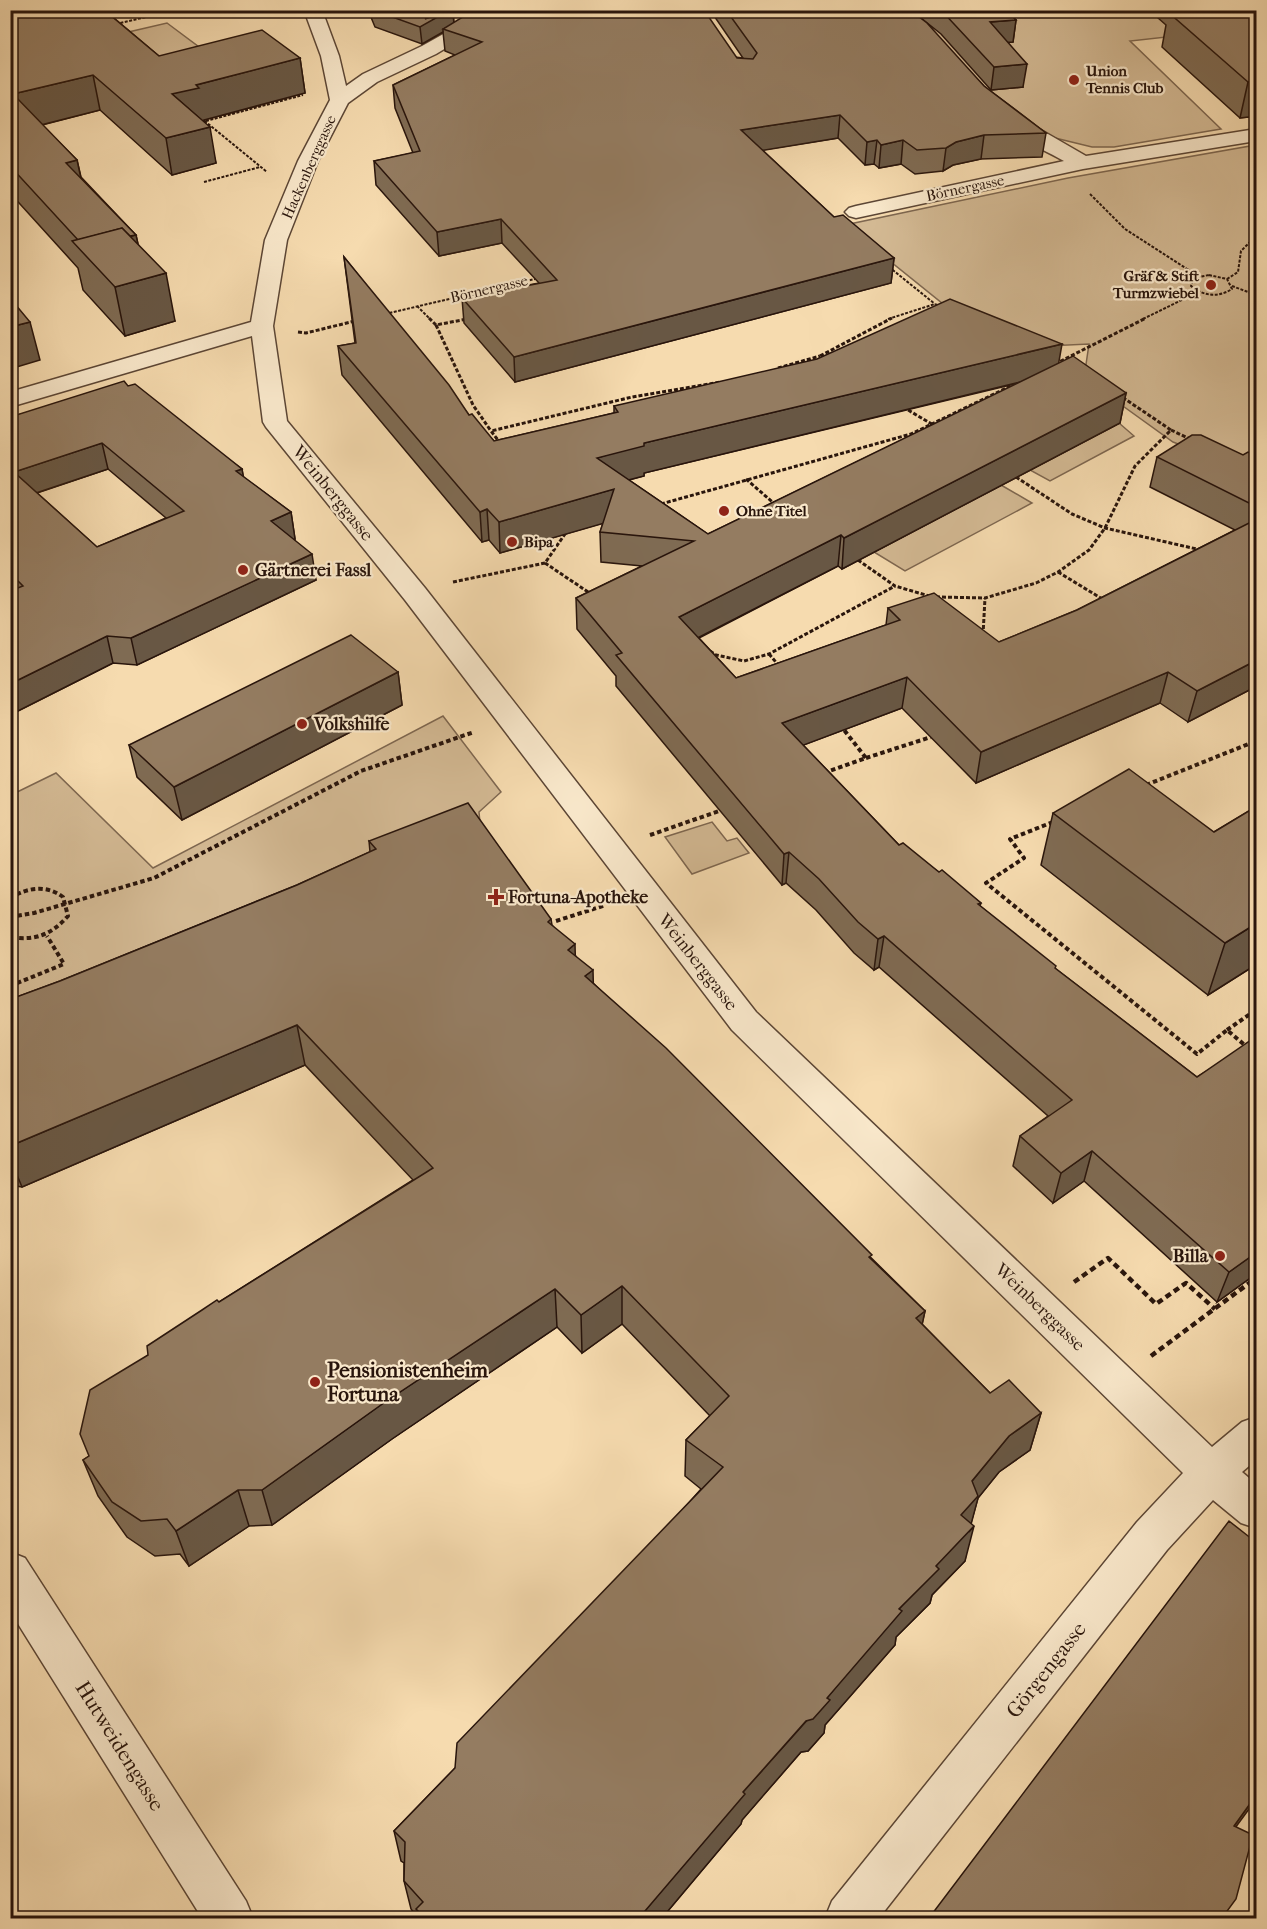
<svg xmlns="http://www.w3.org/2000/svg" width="1267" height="1929" font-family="'IM FELL French Canon',serif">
<rect width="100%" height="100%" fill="#f6dbaf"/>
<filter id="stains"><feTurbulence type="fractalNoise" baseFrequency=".00333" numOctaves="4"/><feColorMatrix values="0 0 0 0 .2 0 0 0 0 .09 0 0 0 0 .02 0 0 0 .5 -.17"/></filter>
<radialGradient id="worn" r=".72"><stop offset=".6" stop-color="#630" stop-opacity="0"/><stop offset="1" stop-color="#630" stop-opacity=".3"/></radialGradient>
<!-- green -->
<g fill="#d3b993" stroke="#7e6750" stroke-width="1.5">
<polygon points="1058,10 1256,11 1256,27 1130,41 1221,129 1114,147 1092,147 1047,136 1001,104 1002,100 989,92 931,32 933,28 926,23"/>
<polygon points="167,23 199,47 150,59 120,34"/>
<polygon points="1256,145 1256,244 1254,247 1256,277 1256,474 1173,442 1084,378 1089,344 1025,347 942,303 845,225 1068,178"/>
<polygon points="1119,423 1134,436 1050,481 1030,470"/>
<polygon points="1001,485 1032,503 905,571 874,552"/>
<polygon points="443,716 501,792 479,812 481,834 11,1033 11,795 56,773 153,868"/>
<polygon points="712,822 727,841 737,838 749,853 692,874 665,837"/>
</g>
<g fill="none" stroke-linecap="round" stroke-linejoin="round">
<defs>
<g id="street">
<polygon points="304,10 322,10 339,56 346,86 363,74 422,46 486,10 509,10 436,54 377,82 348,103 318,161 287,240 273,326 287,421 425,588 756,1012 1212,1447 1242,1422 1256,1417 1256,1460 1242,1472 1256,1484 1256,1528 1241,1523 1213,1500 1167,1550 879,1918 825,1918 832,1901 1137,1522 1183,1473 732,1030 405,600 266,427 263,422 252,336 10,407 10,392 251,322 265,240 298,161 330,100 321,56"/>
<path d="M1008,111L1086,156L1256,129V141L1083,169L856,218L849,216L845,212L849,208L856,206L1064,161C1043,149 1013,138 998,117Z"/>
<polygon points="10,1552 25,1558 246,1901 253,1918 202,1918 10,1611"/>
</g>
</defs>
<!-- street casing -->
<use href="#street" stroke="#5c4635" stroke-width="3"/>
<!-- path-far3 -->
<g stroke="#29150c" stroke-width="2" stroke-dasharray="3 1.5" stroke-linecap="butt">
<polyline points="116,24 176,10"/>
<polyline points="201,118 267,172"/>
<polyline points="206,121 303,95"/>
<polyline points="204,182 260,167"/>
<polyline points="1090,194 1125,229 1198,276"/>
<polyline points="889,267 935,304"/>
<path d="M1209,275L1227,279L1232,289C1218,298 1203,296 1191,286L1194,278Z"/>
<polyline points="1227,279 1238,272 1241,251 1256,236"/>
<polyline points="1232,286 1256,295"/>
<polyline points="417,306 430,319"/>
<polyline points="385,314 539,278"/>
<polyline points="465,319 467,319"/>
<polyline points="888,319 935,304 942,307"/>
<polyline points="1143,319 1198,292"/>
</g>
<!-- path-far2 -->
<g stroke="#29150c" stroke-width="3" stroke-dasharray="4 2" stroke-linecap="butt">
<polyline points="429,318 436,325 467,319"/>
<polyline points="436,325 473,405 491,431"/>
<polyline points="298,332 306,333 355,321"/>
<polyline points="825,359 820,356 892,318"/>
<polyline points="1055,364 1146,318"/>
<polyline points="778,368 820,356"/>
<polyline points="903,407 935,426"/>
<polyline points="1171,430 1190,439"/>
<polyline points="501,444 491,431 632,397 721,382"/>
<polyline points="1016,477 1072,514 1105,528 1201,550"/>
<polyline points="746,479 777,506"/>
<polyline points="661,504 911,434 1019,382"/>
<polyline points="858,560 895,586 929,596"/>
<polyline points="545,563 591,594"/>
<polyline points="1058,572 1104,600"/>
<polyline points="453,582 545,563 567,531"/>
<polyline points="936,597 985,598 1036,583 1058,572 1089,550 1105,528 1135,466 1171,430 1122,397"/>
<polyline points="983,635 985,598"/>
<polyline points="710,651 716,655 744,661 769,654 895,586"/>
<polyline points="769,654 780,667"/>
</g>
<!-- path-far1 -->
<g stroke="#29150c" stroke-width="4" stroke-dasharray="4.5 3" stroke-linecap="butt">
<polyline points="866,758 931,737"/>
<polyline points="824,773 866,758 844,730"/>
<polyline points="1146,785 1256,741"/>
<polyline points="1053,822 1010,839 1024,858 986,883 1197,1054 1227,1030 1247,1047"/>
<polyline points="650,835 722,810"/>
<path d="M10,898C27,888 46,884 63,897L68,916C51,935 35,941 10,937"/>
<polyline points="10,917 34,913 154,878 361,771 474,732"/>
<polyline points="556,921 606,905"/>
<polyline points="10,986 64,964 47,936"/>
<polyline points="1227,1030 1256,1010"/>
</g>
<!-- path -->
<g stroke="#29150c" stroke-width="4.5" stroke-dasharray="6 4" stroke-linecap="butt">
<polyline points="1074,1282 1108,1258 1156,1304 1186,1283 1215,1309"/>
<polyline points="1151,1356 1256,1278"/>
</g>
<!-- street -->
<use href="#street" fill="#f9e8cb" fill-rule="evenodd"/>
</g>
<!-- wall -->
<g fill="#7f6b53" stroke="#29150c" stroke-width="1.5" fill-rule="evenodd">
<polygon points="10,10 115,10 107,12 159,56 300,58 305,93 204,120 216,163 172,175 100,110 42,125 77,160 81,177 136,235 138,244 175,321 125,336 83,290 78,268 10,193"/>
<polygon points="368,10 455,10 453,12 454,23 743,58 710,10 910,10 984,86 1046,133 1042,157 981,159 953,165 943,171 915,174 901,164 879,168 874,164 865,165 838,138 762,150 834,217 894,258 891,283 515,382 464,323 462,298 539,283 502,243 439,256 376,185 374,161 413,153 395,108 393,85 455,55 445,51 443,32 422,44 375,27"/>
<polygon points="911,10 1006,10 1016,20 1013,42 1008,42 1023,87 991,90 941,34"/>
<polygon points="1149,10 1257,10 1257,116 1240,118 1162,47 1166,25"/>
<path d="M344,257L469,415L494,441L614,413V406L1059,363L1126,393L1120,423L842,569L838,566L699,638L736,678L886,625L888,608L999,642L1077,610L1235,530L1150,487L1157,457L1243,455L1257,456V686L1188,722L1160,703L976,783L902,708L803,745L899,845L939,872L981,903L980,906L1056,969L1197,1077L1257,1040V1273L1217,1302L1084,1181L1053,1203L1013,1166L1020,1136L1048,1116L879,967L874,970L854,953L816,910L786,883L782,885L616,686V676L577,629L576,598L642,566L601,562L600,532L603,523L500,553L489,540L482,542L342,375L338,346L355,343ZM1019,383L708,534L629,480L644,476V473Z"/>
<path d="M128,386L242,469L243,477L291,512L295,539H294L316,580L137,665L113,663L10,715V417ZM108,469L166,518L97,547L37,493Z"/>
<polygon points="398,672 402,705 182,820 137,777 129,745"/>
<polygon points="1257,806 1257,964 1208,995 1041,865 1053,813 1214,832"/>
<polygon points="369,841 551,919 552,925 575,955 593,983 925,1311 922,1324 990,1393 1041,1413 1030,1450 999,1472 978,1498 971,1523 965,1561 932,1595 930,1603 896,1637 895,1645 825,1725 824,1733 808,1751 801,1752 742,1820 741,1824 662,1918 418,1918 411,1909 404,1881 404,1863 401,1861 394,1831 455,1768 701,1489 685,1476 686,1440 710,1416 622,1324 582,1353 557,1327 392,1439 272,1525 249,1526 189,1566 180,1554 155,1556 127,1537 98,1496 83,1460 89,1456 148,1355 219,1302 413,1180 305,1065 22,1187 10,1185 10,997 14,998 60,981 297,885 370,852"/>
</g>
<!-- shaded-wall -->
<g fill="#685744" stroke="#29150c" stroke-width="1.5">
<polygon points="435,10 455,10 453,12 454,25 443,29 443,32 422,44 420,27 425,19"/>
<polygon points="1016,20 1013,42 987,44 990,22"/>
<polygon points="300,58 305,93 204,120 205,123 172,94 196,85"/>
<polygon points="1027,64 1023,87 991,90 994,67"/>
<polygon points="93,75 100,110 21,130 13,94"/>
<polygon points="1257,81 1257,116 1240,118 1248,82"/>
<polygon points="840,115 838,138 740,154 741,130"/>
<polygon points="210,127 216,163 172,175 166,138"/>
<polygon points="984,135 981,159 953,165 943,171 946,148 956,142"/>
<polygon points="877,140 874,164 865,165 867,142"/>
<polygon points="903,140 901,164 879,168 881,145"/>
<polygon points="77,160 85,197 66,163"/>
<polygon points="501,219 502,243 439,256 437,232"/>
<polygon points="136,235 144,273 86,248"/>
<polygon points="894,258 891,283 515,382 514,357"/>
<polygon points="166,273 175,321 125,336 115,287"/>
<polygon points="30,322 40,360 10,369 10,327"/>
<polygon points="1062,344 1057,373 644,473 644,476 597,488 597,458 644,443"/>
<polygon points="1126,393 1120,423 842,569 844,538"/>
<polygon points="102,443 108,469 21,498 14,472"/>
<polygon points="242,469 247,496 236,471"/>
<polygon points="614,489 615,520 500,553 499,522"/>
<polygon points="487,509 489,540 482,542 480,512"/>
<polygon points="291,512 295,539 275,548 271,521"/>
<polygon points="841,535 838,566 678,648 679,617"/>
<polygon points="312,554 316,580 137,665 131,638"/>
<polygon points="107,636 113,663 10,715 10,684"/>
<polygon points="1257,660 1257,686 1188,722 1197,691"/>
<polygon points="398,672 402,705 182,820 174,787"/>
<polygon points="1168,672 1160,703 976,783 981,752"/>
<polygon points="907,677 902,708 780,754 782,723"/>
<polygon points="789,852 786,883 782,885 784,854"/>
<polygon points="1257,923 1257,964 1208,995 1225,943"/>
<polygon points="884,936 879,967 874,970 878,939"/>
<polygon points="575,944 576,984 568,950"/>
<polygon points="593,970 594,1011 585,976"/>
<polygon points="297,1025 305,1065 22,1187 10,1158 10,1146"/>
<polygon points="1092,1151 1084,1181 1053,1203 1061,1173"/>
<polygon points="1257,1252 1257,1273 1217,1302 1229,1272"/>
<polygon points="622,1286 622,1324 582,1353 581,1315"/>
<polygon points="555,1289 557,1327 392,1439 272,1525 262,1490 385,1402"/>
<polygon points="925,1311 917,1349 916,1318"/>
<polygon points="1041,1413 1030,1450 999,1472 978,1498 969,1532 974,1526 965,1561 932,1595 930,1603 896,1637 895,1645 825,1725 824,1733 808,1751 801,1752 742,1820 741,1824 662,1918 639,1918 743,1792 827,1698 899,1609 936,1566 961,1515 972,1481 1009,1436"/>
<polygon points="238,1490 249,1526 189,1566 176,1531"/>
<polygon points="1257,1794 1257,1797 1249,1809 1216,1854 1234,1826"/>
</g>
<!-- building -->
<g fill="#947c61" stroke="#29150c" stroke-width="1.5" fill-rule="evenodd">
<polygon points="10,10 104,10 159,56 262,30 300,58 196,85 199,88 172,94 210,127 166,138 93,75 13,94 77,160 66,163 136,235 130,236 122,228 78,240 10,166"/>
<polygon points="435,10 425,19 450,10 420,27 373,10"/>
<polygon points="474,10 704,10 737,58 753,59 757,53 726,10 910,10 927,23 984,86 1046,133 984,135 956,142 946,148 917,150 903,140 881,145 877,140 867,142 840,115 741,130 834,217 843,215 894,258 514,357 462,298 557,280 501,219 437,232 374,161 420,151 393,85 482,42 443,29"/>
<polygon points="941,10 1006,10 1016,20 990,22 1027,64 994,67"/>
<polygon points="1185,10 1257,10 1257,81 1248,82 1168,12"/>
<polygon points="122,228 166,273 115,287 72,241"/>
<polygon points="344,257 449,385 469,415 472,414 494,441 618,412 614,406 817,359 950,299 1062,344 644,443 644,446 597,458 708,534 1073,356 1126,393 844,538 841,535 679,617 736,678 900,620 888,608 934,593 999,642 1077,610 1257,519 1257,660 1197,691 1168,672 981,752 907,677 782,723 899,845 903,843 939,872 942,870 981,903 978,904 1056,966 1055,968 1197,1077 1254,1038 1257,1040 1257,1252 1229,1272 1092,1151 1061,1173 1020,1136 1072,1100 884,936 878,939 858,922 819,879 789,852 784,854 616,655 622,653 576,598 694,541 600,532 614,489 499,522 487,509 480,512 338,346 356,343"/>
<polygon points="10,298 30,322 10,327"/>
<path d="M124,381L128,386L135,384L242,469L236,471L291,512L271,521L312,554L131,638L107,636L10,684V591L23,586L10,573V417ZM102,443L184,511L97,547L14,472Z"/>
<polygon points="1192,435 1201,435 1243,455 1248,452 1257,456 1257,507 1157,457"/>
<polygon points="351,635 398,672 174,787 129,745"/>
<polygon points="1129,769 1214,832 1257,806 1257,923 1225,943 1053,813"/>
<polygon points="468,803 551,919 548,922 575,944 568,950 593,970 585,976 666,1048 872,1255 869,1257 925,1311 916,1318 990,1393 1009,1380 1041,1413 1009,1436 972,1481 978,1496 961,1515 974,1526 936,1566 939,1569 899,1609 902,1611 827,1698 830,1700 813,1719 806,1721 743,1792 745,1794 639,1918 425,1918 416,1909 423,1902 404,1881 405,1842 394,1831 455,1768 457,1743 723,1467 686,1440 729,1396 622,1286 581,1315 555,1289 385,1402 262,1490 238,1490 176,1531 167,1519 141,1521 112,1502 83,1460 89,1456 80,1434 90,1390 148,1355 147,1346 202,1310 217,1300 219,1302 433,1168 297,1025 10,1146 10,997 12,996 14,998 60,981 297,885 376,849 369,841"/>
<polygon points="1229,1521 1257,1543 1257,1794 1234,1826 1253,1835 1236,1899 1222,1918 929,1918"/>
</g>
<!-- markers -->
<g fill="#8f2418" stroke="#f9e8cb" stroke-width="2">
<circle cx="1074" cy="80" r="6"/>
<circle cx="1211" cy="285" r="6"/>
<circle cx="724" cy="511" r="6"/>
<circle cx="512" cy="542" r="6"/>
<circle cx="243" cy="570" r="6"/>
<circle cx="302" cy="724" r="6"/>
<path d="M493 888h6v6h6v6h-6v6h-6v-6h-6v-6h6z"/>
<circle cx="1220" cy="1256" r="6"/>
<circle cx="315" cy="1382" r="6"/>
</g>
<g text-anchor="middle" stroke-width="4.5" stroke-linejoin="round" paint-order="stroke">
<!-- far-poi labels -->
<g font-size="15" font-weight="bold" fill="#29150c" stroke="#f9e8cb" text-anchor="start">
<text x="1086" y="76">Union<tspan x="1086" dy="17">Tennis Club</tspan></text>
<text x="1199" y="281" text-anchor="end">Gräf &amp; Stift<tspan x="1199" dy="17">Turmzwiebel</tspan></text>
<text x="736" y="516">Ohne Titel</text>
<text x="524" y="547">Bipa</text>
</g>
<!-- far-street labels -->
<g font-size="15" fill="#29150c" stroke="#f9e8cb">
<text transform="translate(309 167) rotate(-66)" y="5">Hackenberggasse</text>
<text transform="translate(965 188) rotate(-12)" y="5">Börnergasse</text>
<text transform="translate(489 289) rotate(-13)" y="5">Börnergasse</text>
</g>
<!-- street labels -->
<g font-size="18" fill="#29150c" stroke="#f9e8cb">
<text transform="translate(333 493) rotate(51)" y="6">Weinberggasse</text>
<text transform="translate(698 962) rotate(52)" y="6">Weinberggasse</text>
<text transform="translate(1040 1307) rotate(44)" y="6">Weinberggasse</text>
</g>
<!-- poi labels -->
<g font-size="18" font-weight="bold" fill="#29150c" stroke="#f9e8cb" text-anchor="start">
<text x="255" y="576">Gärtnerei Fassl</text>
<text x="314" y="730">Volkshilfe</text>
<text x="508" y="903">Fortuna-Apotheke</text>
<text x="1208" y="1262" text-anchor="end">Billa</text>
</g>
<!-- near-poi labels -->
<g font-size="21" font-weight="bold" fill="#29150c" stroke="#f9e8cb" text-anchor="start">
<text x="327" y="1377">Pensionistenheim<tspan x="327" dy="24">Fortuna</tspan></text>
</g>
<!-- near-street labels -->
<g font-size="21" fill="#29150c" stroke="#f9e8cb">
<text transform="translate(1046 1670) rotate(-52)" y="7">Görgengasse</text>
<text transform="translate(120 1746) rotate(58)" y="7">Hutweidengasse</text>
</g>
</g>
<!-- margin -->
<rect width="1267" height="1929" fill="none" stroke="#f6dbaf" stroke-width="36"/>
<rect x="12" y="12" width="1243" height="1905" fill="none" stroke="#29150c" stroke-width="3"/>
<rect x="18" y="18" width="1231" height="1893" fill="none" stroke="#29150c" stroke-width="1.5"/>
<rect width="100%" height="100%" filter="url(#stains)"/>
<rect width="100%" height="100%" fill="url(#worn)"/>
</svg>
